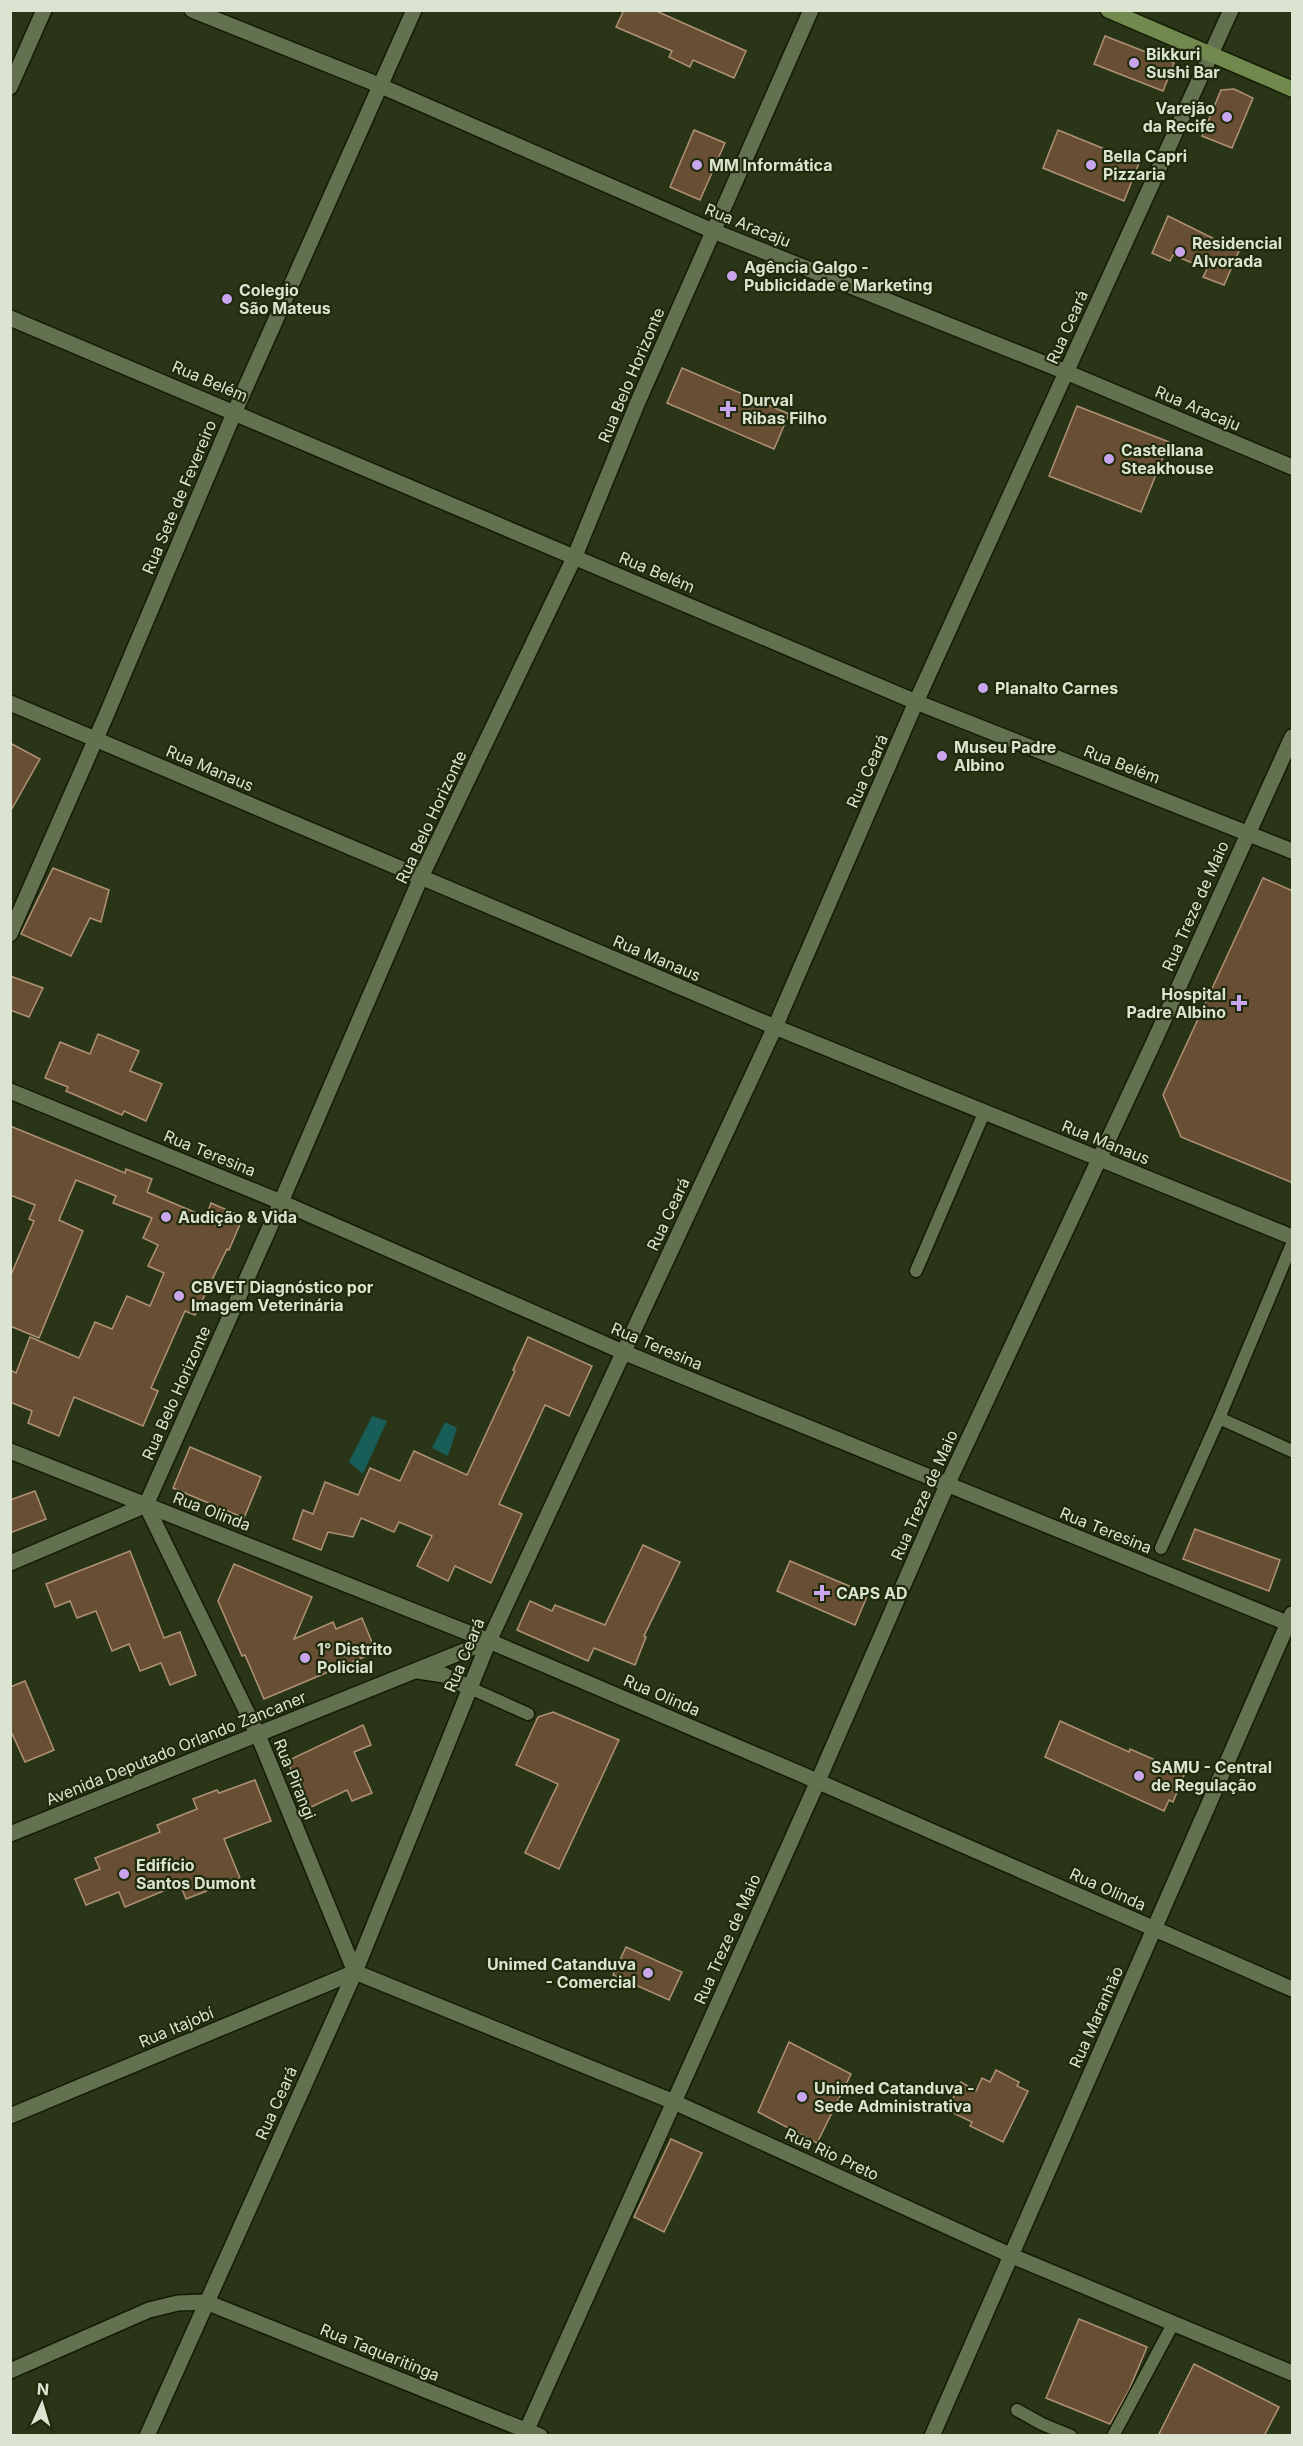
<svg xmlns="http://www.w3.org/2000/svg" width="1303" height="2446" font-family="Inter,sans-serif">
<rect width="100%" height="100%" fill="#293516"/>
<!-- water -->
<g fill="#185d57">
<polygon points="372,1416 387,1421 363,1474 349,1462"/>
<polygon points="445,1422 457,1428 448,1456 432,1448"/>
</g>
<!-- building -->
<g fill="#684f34" stroke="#af9276" stroke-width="1.5">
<polygon points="624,10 654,10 746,51 734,78 693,60 690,67 669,57 672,51 616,27"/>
<polygon points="1105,36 1174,63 1163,91 1094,64"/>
<polygon points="1234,89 1253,98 1232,148 1202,136 1221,90"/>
<polygon points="694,130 725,143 700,200 670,187"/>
<polygon points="1058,130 1139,163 1124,201 1043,168"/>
<polygon points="1168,216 1239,251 1224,285 1203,277 1207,269 1173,255 1170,261 1152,253"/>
<polygon points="682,368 789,414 774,449 667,403"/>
<polygon points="1077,406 1169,442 1141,512 1049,476"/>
<polygon points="10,743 40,759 10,812"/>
<polygon points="53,868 109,890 101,922 90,918 71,956 21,934"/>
<polygon points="1263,878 1293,891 1293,1183 1181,1137 1163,1095"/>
<polygon points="10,976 43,988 29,1017 10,1010"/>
<polygon points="98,1034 139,1051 130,1071 162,1084 146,1121 124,1111 122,1115 66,1091 68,1087 45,1078 60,1042 90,1054"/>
<polygon points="10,1126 125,1173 126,1169 152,1179 147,1192 206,1217 211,1203 243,1217 229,1250 227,1249 195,1315 185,1311 151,1388 158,1391 143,1426 74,1397 59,1436 28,1423 32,1411 10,1402 10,1370 16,1373 30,1337 79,1358 95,1322 112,1329 127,1296 150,1306 164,1273 148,1266 158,1245 143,1238 152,1218 113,1203 116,1196 76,1180 59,1220 83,1231 39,1338 10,1326 10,1277 34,1221 29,1219 35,1205 10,1195"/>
<polygon points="528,1337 592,1366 569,1416 545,1405 499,1504 522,1514 491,1583 455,1566 448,1581 417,1566 432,1536 399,1522 394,1532 361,1518 353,1537 328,1532 321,1550 293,1539 303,1510 313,1514 325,1482 358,1495 370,1468 400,1481 414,1451 467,1475 515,1371 513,1370"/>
<polygon points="190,1447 261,1477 244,1518 173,1488"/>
<polygon points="35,1491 46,1519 10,1533 10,1500"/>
<polygon points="1195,1529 1280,1560 1269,1591 1183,1559"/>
<polygon points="643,1545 680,1562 644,1636 646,1637 635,1665 594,1648 588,1661 517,1630 530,1601 552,1611 555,1605 605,1625"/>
<polygon points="130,1551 164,1638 180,1632 196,1675 170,1685 161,1663 140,1671 129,1644 112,1651 96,1611 77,1618 70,1601 55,1607 46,1584"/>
<polygon points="790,1561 868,1594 855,1625 777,1591"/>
<polygon points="234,1564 312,1597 294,1639 333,1622 336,1629 362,1618 376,1652 264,1699 245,1655 242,1656 218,1601"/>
<polygon points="25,1681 54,1750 25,1762 10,1729 10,1687"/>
<polygon points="553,1712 619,1740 559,1869 525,1853 558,1784 516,1765 538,1717"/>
<polygon points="1060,1721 1129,1752 1130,1749 1185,1773 1173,1802 1169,1800 1164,1811 1045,1757"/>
<polygon points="363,1725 371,1745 354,1752 372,1793 352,1801 347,1790 309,1808 287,1761"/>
<polygon points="255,1780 271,1821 224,1839 240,1878 186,1899 180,1884 125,1907 119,1892 86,1905 75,1879 100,1869 95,1858 160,1832 157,1825 197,1809 193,1799 217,1790 219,1793"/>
<polygon points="626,1947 682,1972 669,2000 613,1975"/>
<polygon points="789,2042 851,2074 817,2143 758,2112"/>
<polygon points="996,2070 1019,2082 1017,2086 1028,2091 1003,2142 970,2126 972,2122 947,2110 961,2082 976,2091 982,2078 990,2082"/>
<polygon points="671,2139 702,2153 664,2232 634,2217"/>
<polygon points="1079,2319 1147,2347 1129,2390 1110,2424 1046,2398"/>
<polygon points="1194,2364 1279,2407 1264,2436 1158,2436"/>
</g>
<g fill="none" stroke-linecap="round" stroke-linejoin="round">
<defs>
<g id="service">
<polyline points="916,1271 984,1113"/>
<polyline points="1219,1418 1292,1451"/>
<polyline points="1161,1548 1219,1418 1292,1244"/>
<polyline points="470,1688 528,1714"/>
<polyline points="1017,2410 1042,2424 1071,2436"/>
<polyline points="1113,2436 1173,2324"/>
</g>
<g id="minor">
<polyline points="192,10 374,83 713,231 1066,372 1292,467"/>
<polyline points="10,87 44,10"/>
<polyline points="10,318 916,702 1292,851"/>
<polyline points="10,703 775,1027 1292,1237"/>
<polyline points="10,934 105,718 235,411 414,10"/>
<polyline points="10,1091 281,1202 623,1352 1292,1625"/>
<polyline points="10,1451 489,1641"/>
<polyline points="146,1505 258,1735 355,1972"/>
<polyline points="10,1563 146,1505 281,1202 421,877 575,556 637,404 811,10"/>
<polyline points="355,1972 674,2102 1010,2255 1292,2373"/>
<polyline points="10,2116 355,1972"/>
<polyline points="10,2371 149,2310 178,2303 206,2302 540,2436"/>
<polyline points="147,2436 355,1972 489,1641 775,1027 916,702 1231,10"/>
<polyline points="524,2436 818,1781 947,1485 1152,1046 1292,737"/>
</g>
<g id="tertiary">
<polyline points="418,1671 444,1675 470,1688"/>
<polyline points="10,1834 489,1641 803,1775 1292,1989"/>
<polyline points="932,2436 1292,1614"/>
</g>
<polyline id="secondary" points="1108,10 1292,89"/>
</defs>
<!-- service casing -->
<use href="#service" stroke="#121c01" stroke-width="15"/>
<!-- minor casing -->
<use href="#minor" stroke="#121c01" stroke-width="18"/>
<!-- tertiary casing -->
<use href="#tertiary" stroke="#121c01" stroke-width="18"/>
<!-- secondary casing -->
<use href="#secondary" stroke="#121c01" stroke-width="18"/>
<!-- service -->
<use href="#service" stroke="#637150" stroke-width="12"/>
<!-- minor -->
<use href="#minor" stroke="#637150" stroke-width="15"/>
<!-- tertiary -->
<use href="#tertiary" stroke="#637150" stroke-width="15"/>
<!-- secondary -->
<use href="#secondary" stroke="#71884f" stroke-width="15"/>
</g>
<!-- markers -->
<g fill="#c9a5ee" stroke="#1f2b0c" stroke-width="2">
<circle cx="1134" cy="63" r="6"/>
<circle cx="1227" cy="117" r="6"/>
<circle cx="697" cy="165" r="6"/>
<circle cx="1091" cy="165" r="6"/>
<circle cx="1180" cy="252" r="6"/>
<circle cx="732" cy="276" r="6"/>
<circle cx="227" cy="299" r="6"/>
<path d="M725 400h6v6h6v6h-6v6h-6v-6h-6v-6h6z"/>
<circle cx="1109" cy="459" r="6"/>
<circle cx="983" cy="688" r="6"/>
<circle cx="942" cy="756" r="6"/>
<path d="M1236 994h6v6h6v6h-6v6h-6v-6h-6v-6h6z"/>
<circle cx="166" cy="1217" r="6"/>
<circle cx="179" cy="1296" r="6"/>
<path d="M819 1584h6v6h6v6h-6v6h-6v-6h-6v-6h6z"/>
<circle cx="305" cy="1658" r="6"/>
<circle cx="1139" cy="1776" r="6"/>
<circle cx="124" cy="1874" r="6"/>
<circle cx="648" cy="1973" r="6"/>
<circle cx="802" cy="2097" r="6"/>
</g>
<g text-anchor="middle" stroke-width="4.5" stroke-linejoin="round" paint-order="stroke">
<!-- poi labels -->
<g font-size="16" font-weight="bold" fill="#dbe4d1" stroke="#1f2b0c" text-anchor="start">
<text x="1146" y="60">Bikkuri<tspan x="1146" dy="18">Sushi Bar</tspan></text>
<text x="1215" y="114" text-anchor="end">Varejão<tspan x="1215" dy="18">da Recife</tspan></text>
<text x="1103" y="162">Bella Capri<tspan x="1103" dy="18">Pizzaria</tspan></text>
<text x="709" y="171">MM Informática</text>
<text x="1192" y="249">Residencial<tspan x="1192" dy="18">Alvorada</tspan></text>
<text x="744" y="273">Agência Galgo -<tspan x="744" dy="18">Publicidade e Marketing</tspan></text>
<text x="239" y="296">Colegio<tspan x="239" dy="18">São Mateus</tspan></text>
<text x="742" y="406">Durval<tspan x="742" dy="18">Ribas Filho</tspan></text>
<text x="1121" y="456">Castellana<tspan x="1121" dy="18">Steakhouse</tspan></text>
<text x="995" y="694">Planalto Carnes</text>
<text x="954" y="753">Museu Padre<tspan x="954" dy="18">Albino</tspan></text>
<text x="1226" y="1000" text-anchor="end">Hospital<tspan x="1226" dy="18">Padre Albino</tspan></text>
<text x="178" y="1223">Audição &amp; Vida</text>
<text x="191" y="1293">CBVET Diagnóstico por<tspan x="191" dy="18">Imagem Veterinária</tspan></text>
<text x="836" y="1599">CAPS AD</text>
<text x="317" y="1655">1° Distrito<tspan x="317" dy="18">Policial</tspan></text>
<text x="1151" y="1773">SAMU - Central<tspan x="1151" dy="18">de Regulação</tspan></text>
<text x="136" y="1871">Edifício<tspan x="136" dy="18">Santos Dumont</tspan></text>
<text x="636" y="1970" text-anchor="end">Unimed Catanduva<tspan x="636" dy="18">- Comercial</tspan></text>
<text x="814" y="2094">Unimed Catanduva -<tspan x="814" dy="18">Sede Administrativa</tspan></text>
</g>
<!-- street labels -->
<g font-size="16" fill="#dbe4d1" stroke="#1f2b0c">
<text transform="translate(748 225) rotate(22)" y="6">Rua Aracaju</text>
<text transform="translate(1067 327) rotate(-66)" y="6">Rua Ceará</text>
<text transform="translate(631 375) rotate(-67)" y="6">Rua Belo Horizonte</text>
<text transform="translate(210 381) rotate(23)" y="6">Rua Belém</text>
<text transform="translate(1198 408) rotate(23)" y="6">Rua Aracaju</text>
<text transform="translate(179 497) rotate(-67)" y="6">Rua Sete de Fevereiro</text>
<text transform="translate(657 572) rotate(23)" y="6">Rua Belém</text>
<text transform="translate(1122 764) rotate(21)" y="6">Rua Belém</text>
<text transform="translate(210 768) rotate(23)" y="6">Rua Manaus</text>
<text transform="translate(867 771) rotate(-66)" y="6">Rua Ceará</text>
<text transform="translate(431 817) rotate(-65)" y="6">Rua Belo Horizonte</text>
<text transform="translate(1195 906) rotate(-66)" y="6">Rua Treze de Maio</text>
<text transform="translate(657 958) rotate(23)" y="6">Rua Manaus</text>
<text transform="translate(1106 1142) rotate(22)" y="6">Rua Manaus</text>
<text transform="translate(210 1153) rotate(22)" y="6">Rua Teresina</text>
<text transform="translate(668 1214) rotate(-65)" y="6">Rua Ceará</text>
<text transform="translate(657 1346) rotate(23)" y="6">Rua Teresina</text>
<text transform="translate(176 1393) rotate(-66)" y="6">Rua Belo Horizonte</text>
<text transform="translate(924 1495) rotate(-66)" y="6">Rua Treze de Maio</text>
<text transform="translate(212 1511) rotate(21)" y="6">Rua Olinda</text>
<text transform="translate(1106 1530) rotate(22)" y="6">Rua Teresina</text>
<text transform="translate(464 1655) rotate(-67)" y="6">Rua Ceará</text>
<text transform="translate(662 1695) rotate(23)" y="6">Rua Olinda</text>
<text transform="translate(176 1748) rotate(-22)" y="6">Avenida Deputado Orlando Zancaner</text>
<text transform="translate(295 1779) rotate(68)" y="6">Rua Pirangi</text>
<text transform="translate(1108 1889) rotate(24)" y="6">Rua Olinda</text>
<text transform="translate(727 1939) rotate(-66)" y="6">Rua Treze de Maio</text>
<text transform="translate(1096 2017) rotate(-66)" y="6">Rua Maranhão</text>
<text transform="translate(176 2027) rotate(-23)" y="6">Rua Itajobí</text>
<text transform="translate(276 2103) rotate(-66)" y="6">Rua Ceará</text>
<text transform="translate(832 2154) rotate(25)" y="6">Rua Rio Preto</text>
<text transform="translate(380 2352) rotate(22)" y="6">Rua Taquaritinga</text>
</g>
</g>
<!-- border -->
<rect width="1303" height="2446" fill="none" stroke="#dbe4d1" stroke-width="24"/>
<!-- north arrow -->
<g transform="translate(42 2404) rotate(4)" stroke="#1f2b0c" stroke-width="4.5" paint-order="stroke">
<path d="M0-4.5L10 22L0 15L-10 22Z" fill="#dbe4d1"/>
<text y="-9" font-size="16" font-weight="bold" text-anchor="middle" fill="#dbe4d1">N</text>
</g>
</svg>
